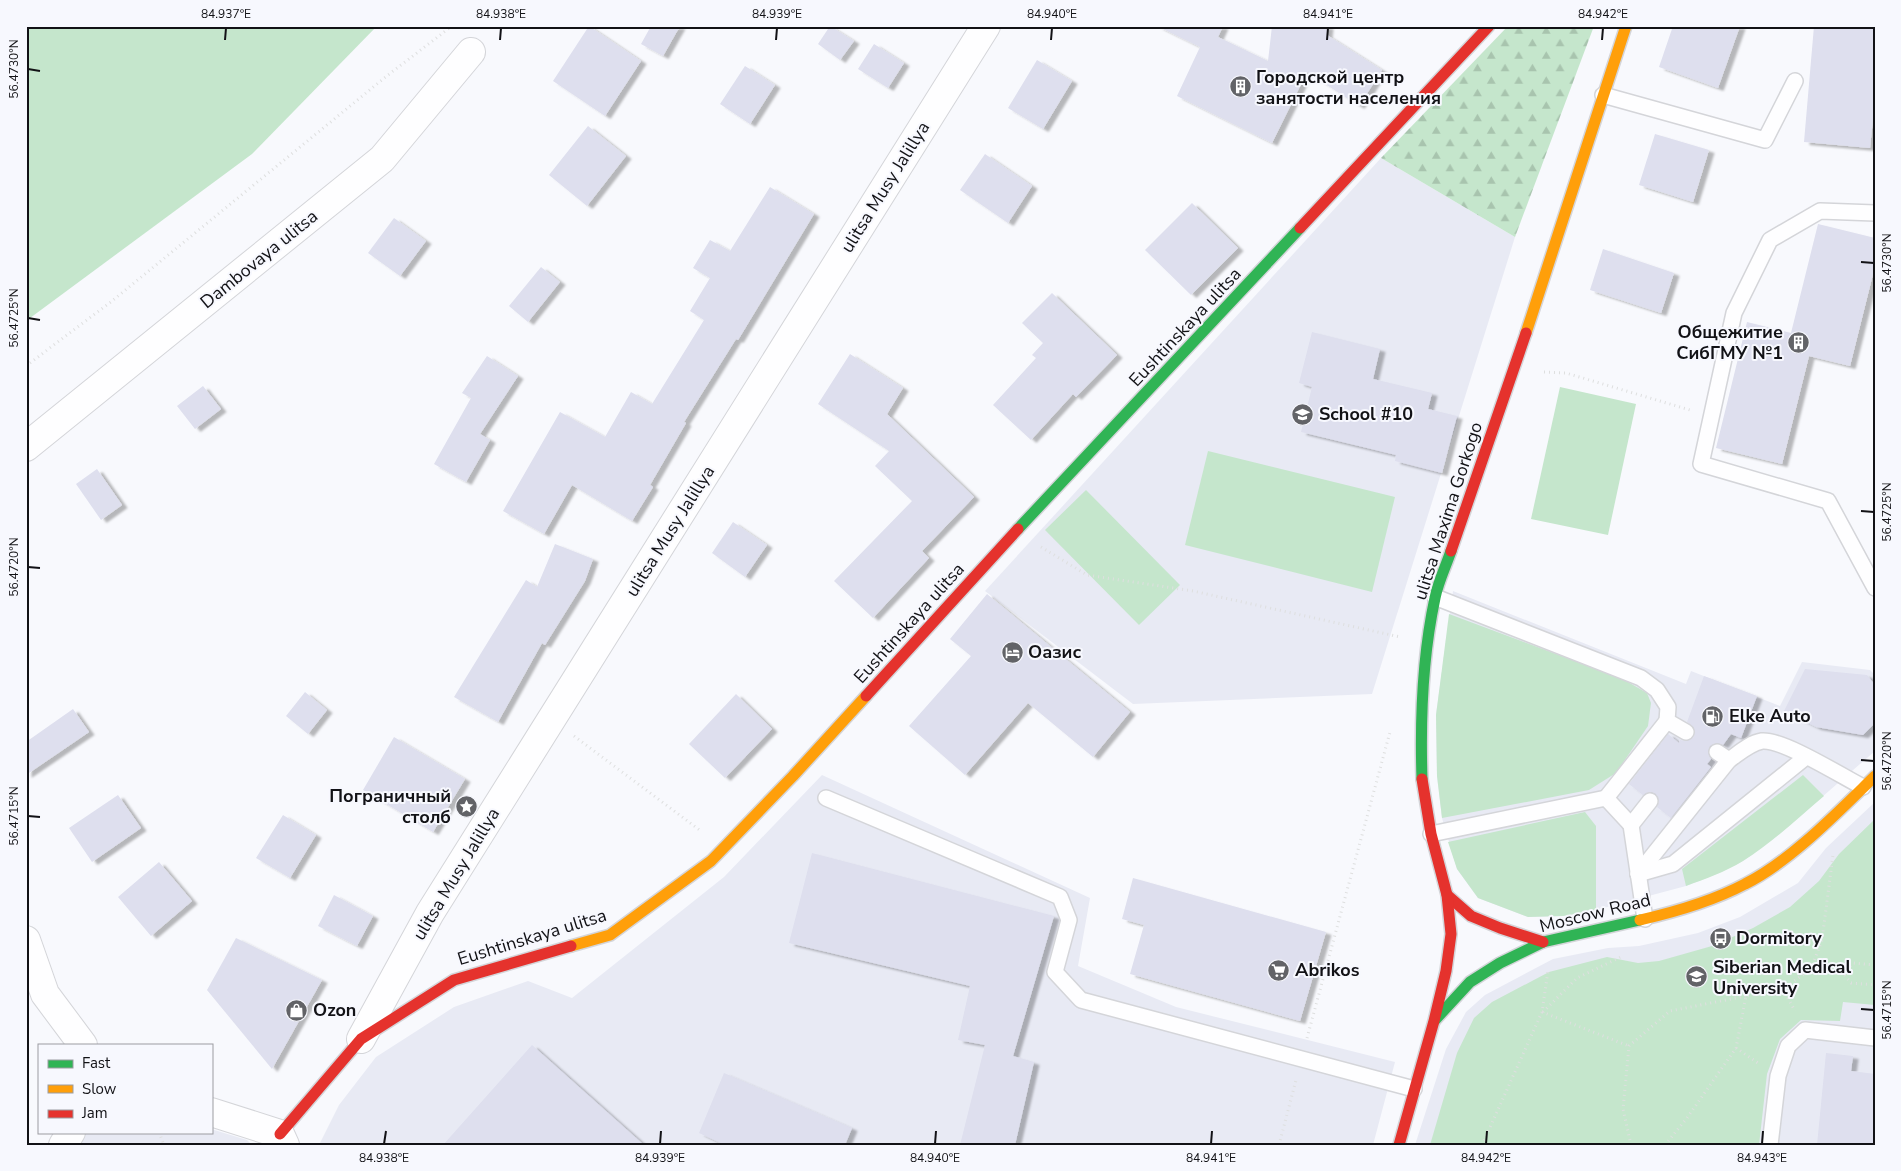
<svg xmlns="http://www.w3.org/2000/svg" width="1901" height="1171" font-family="'Nunito Sans',sans-serif">
<defs>
<pattern id="forest-firs" width="22" height="20" patternUnits="userSpaceOnUse" patternTransform="scale(1.25)"><rect width="22" height="20" fill="#c5e6cc"/><path d="M5 1l3.5 6h-7zM16 11l3.5 6h-7z" fill="#a8c4ae"/></pattern>
<filter id="shadow"><feDropShadow dx="5.5" dy="3" stdDeviation="1" flood-color="#0004"/></filter>
</defs>
<rect width="100%" height="100%" fill="#f8f9fd"/>
<!-- built -->
<g fill="#e8eaf4">
<polygon points="1381,158 1515,237 1372,694 1133,704 985,591"/>
<polygon points="1453,591 1686,684 1691,671 1780,706 1802,662 1870,670 1875,675 1875,751 1777,836 1743,861 1719,873 1686,886 1596,910 1563,916 1528,917 1478,898 1457,869 1442,818 1437,776 1436,715"/>
<polygon points="822,775 1090,898 1078,966 1176,1007 1395,1062 1373,1145 319,1145 339,1105 376,1057 454,1007 528,981 572,998 724,877"/>
<polygon points="1875,802 1875,1145 1415,1145 1446,1049 1466,1012 1485,995 1553,959 1608,948 1639,946 1698,933 1740,917 1798,883 1826,848"/>
<polygon points="211,1129 247,1140 252,1145 78,1145 87,1132 211,1132"/>
</g>
<!-- green -->
<g fill="#c5e6cc">
<polygon points="26,26 377,26 252,154 26,321"/>
<polygon points="1560,387 1636,404 1608,535 1531,519"/>
<polygon points="1208,451 1395,497 1372,592 1185,545"/>
<polygon points="1086,490 1180,585 1139,625 1045,530"/>
<polygon points="1449,614 1621,678 1647,693 1651,703 1648,726 1616,773 1589,790 1442,818 1437,776 1436,715"/>
<path d="M1803,775L1824,796C1798,818 1772,843 1743,861C1725,872 1705,879 1686,886L1682,869Z"/>
<polygon points="1585,812 1596,826 1596,910 1563,916 1528,917 1478,898 1457,869 1448,842"/>
<polygon points="1875,819 1875,1005 1843,1002 1840,1021 1801,1020 1780,1039 1767,1074 1759,1145 1430,1145 1457,1053 1474,1018 1492,1002 1549,972 1607,957 1638,963 1659,961 1712,946 1753,928 1790,907 1819,881 1839,854"/>
</g>
<!-- forest -->
<polygon fill="url(#forest-firs)" points="1508,26 1594,26 1515,237 1381,158"/>
<!-- building -->
<g fill="#dedfee" filter="url(#shadow)">
<polygon points="589,26 641,61 605,116 553,81"/>
<polygon points="651,26 680,26 663,56 641,44"/>
<polygon points="830,26 854,41 840,60 818,44"/>
<polygon points="1157,26 1223,26 1218,37 1268,61 1272,26 1328,26 1327,35 1382,70 1359,106 1307,72 1272,143 1177,96 1200,47"/>
<polygon points="1673,26 1740,26 1718,88 1659,67"/>
<polygon points="1814,26 1875,26 1875,99 1870,148 1804,142"/>
<polygon points="874,44 904,63 888,88 858,69"/>
<polygon points="1037,60 1072,81 1043,129 1008,108"/>
<polygon points="745,66 775,85 750,124 720,104"/>
<polygon points="588,126 626,156 587,206 549,175"/>
<polygon points="1655,134 1709,150 1693,202 1639,185"/>
<polygon points="985,154 1032,186 1008,223 960,190"/>
<polygon points="770,187 814,214 738,340 736,339 684,422 686,423 650,485 653,487 632,521 572,485 544,534 503,511 560,412 605,437 631,392 652,404 704,320 690,311 710,278 693,268 710,240 730,251"/>
<polygon points="1192,203 1238,248 1191,295 1145,250"/>
<polygon points="394,218 426,241 400,276 368,253"/>
<polygon points="1818,224 1875,238 1875,266 1850,366 1809,356 1782,464 1716,448 1747,322 1791,333"/>
<polygon points="1603,249 1674,273 1661,313 1590,290"/>
<polygon points="541,267 560,282 528,322 509,306"/>
<polygon points="1052,293 1117,355 1076,397 1073,394 1031,440 993,405 1036,358 1032,355 1043,343 1022,323"/>
<polygon points="1312,332 1380,349 1373,379 1432,393 1428,409 1457,416 1442,473 1395,461 1396,455 1301,432 1312,387 1299,383"/>
<polygon points="850,354 903,388 887,414 974,497 922,551 929,558 873,618 834,581 912,501 875,466 889,451 818,404"/>
<polygon points="487,356 518,376 480,434 490,440 466,482 434,464 471,398 462,393"/>
<polygon points="203,386 221,409 195,429 177,406"/>
<polygon points="97,469 122,505 101,520 76,484"/>
<polygon points="733,522 767,545 745,577 712,553"/>
<polygon points="555,544 593,559 585,581 545,645 542,643 498,722 454,697 526,580 537,587"/>
<polygon points="987,594 1130,712 1093,757 1028,703 965,775 909,726 971,656 950,639"/>
<polygon points="1805,669 1867,675 1875,685 1875,723 1863,735 1816,727 1784,711"/>
<polygon points="1704,676 1757,696 1741,738 1731,734 1723,745 1717,743 1710,746 1708,752 1711,759 1707,764 1711,767 1671,818 1657,807 1659,802 1656,794 1651,792 1643,795 1629,784 1668,734 1679,743 1680,740 1686,741 1694,737 1694,728 1687,722"/>
<polygon points="305,692 327,710 308,734 286,716"/>
<polygon points="736,694 772,729 725,778 689,744"/>
<polygon points="73,709 89,732 26,775 26,742"/>
<polygon points="394,737 465,779 433,832 363,790"/>
<polygon points="118,795 141,828 92,862 69,828"/>
<polygon points="283,815 316,835 290,878 256,858"/>
<polygon points="812,853 1054,916 1013,1056 1034,1062 1015,1145 960,1145 985,1045 958,1040 970,986 789,943"/>
<polygon points="159,862 192,901 151,936 118,897"/>
<polygon points="1133,878 1326,932 1300,1021 1130,974 1144,925 1122,919"/>
<polygon points="334,895 373,916 357,946 318,926"/>
<polygon points="236,938 322,980 272,1069 207,990"/>
<polygon points="532,1045 644,1145 443,1145"/>
<polygon points="1826,1053 1853,1056 1851,1071 1875,1074 1875,1145 1817,1145"/>
<polygon points="724,1073 852,1128 845,1145 725,1145 699,1133"/>
</g>
<g fill="none" stroke-linecap="round" stroke-linejoin="round">
<defs>
<g id="lane">
<polyline points="1603,95 1765,140 1795,81"/>
<polyline points="1875,213 1820,211 1770,240 1734,313 1701,464 1828,501 1875,588"/>
<polyline points="1435,597 1641,678 1657,690 1668,707 1667,721 1686,732"/>
<path d="M1717,752L1729,760C1739,753 1750,743 1762,741C1783,739 1843,777 1863,787"/>
<polyline points="826,798 1060,897 1069,920 1055,972 1081,1000 1414,1089"/>
<polyline points="1606,798 1667,721"/>
<polyline points="1431,834 1606,798 1631,825"/>
<polyline points="1638,874 1673,864 1806,757"/>
<polyline points="1638,874 1729,760"/>
<polyline points="1645,919 1631,825 1650,801"/>
<polyline points="1770,1145 1778,1076 1788,1046 1805,1030 1875,1038"/>
</g>
<g id="street">
<polyline points="26,447 382,159 471,52"/>
<polyline points="26,940 45,994 83,1045"/>
<polyline points="361,1039 430,913 986,26"/>
<polyline points="211,1112 280,1134 285,1145"/>
<polyline points="63,1145 71,1132"/>
</g>
<g id="fast">
<polyline points="1018,529 1300,228"/>
<path d="M1422,779C1420,718 1422,658 1435,598C1438,582 1446,566 1451,551"/>
<polyline points="1435,1020 1470,982 1500,963 1543,942 1640,920"/>
</g>
<g id="slow">
<polyline points="1526,333 1626,26"/>
<path d="M1640,920C1675,912 1713,901 1745,884C1791,861 1838,812 1875,776"/>
<polyline points="571,946 610,935 711,861 793,776 866,696"/>
</g>
<g id="jam">
<polyline points="1300,228 1489,26"/>
<polyline points="1451,551 1526,333"/>
<polyline points="866,696 1018,529"/>
<polyline points="1447,895 1471,916 1500,928 1543,942"/>
<polyline points="280,1134 361,1039 454,980 571,946"/>
<polyline points="1399,1145 1434,1021 1446,971 1451,934 1447,895 1431,834 1422,779"/>
</g>
</defs>
<!-- lane casing -->
<use href="#lane" stroke="#d4d5d9" stroke-width="18"/>
<!-- street casing -->
<use href="#street" stroke="#d4d5d9" stroke-width="30"/>
<!-- fast casing -->
<use href="#fast" stroke="#d4d5d9" stroke-width="14"/>
<!-- slow casing -->
<use href="#slow" stroke="#d4d5d9" stroke-width="14"/>
<!-- jam casing -->
<use href="#jam" stroke="#d4d5d9" stroke-width="14"/>
<!-- path -->
<g stroke="#dedfdf" stroke-width="3" stroke-dasharray="1 4" stroke-linecap="butt">
<polyline points="26,366 112,301 388,75 452,26"/>
<polyline points="1544,372 1566,373 1690,410"/>
<polyline points="1041,547 1087,575 1193,591 1400,637"/>
<polyline points="574,736 701,831"/>
<polyline points="1811,969 1843,973 1851,983 1875,985"/>
<polyline points="1843,973 1853,963 1875,965"/>
<polyline points="1783,989 1795,1011"/>
<polyline points="1542,1012 1629,1046"/>
<polyline points="1543,1012 1577,978 1623,956"/>
<polyline points="1307,1038 1390,732"/>
<polyline points="1736,1048 1758,1063"/>
<polyline points="159,1132 164,1145"/>
<polyline points="1279,1145 1296,1080"/>
<polyline points="1482,1145 1542,1012 1548,971"/>
<polyline points="1631,1145 1623,1109 1629,1046 1670,1011 1746,996"/>
<polyline points="1665,1145 1687,1118 1736,1048 1746,996 1783,989 1811,969 1822,940 1833,855"/>
</g>
<!-- lane -->
<use href="#lane" stroke="#fefeff" stroke-width="15"/>
<!-- street -->
<use href="#street" stroke="#fefeff" stroke-width="28"/>
<!-- fast -->
<use href="#fast" stroke="#30b455" stroke-width="11"/>
<!-- slow -->
<use href="#slow" stroke="#ff9f0a" stroke-width="11"/>
<!-- jam -->
<use href="#jam" stroke="#e5322d" stroke-width="11"/>
</g>
<!-- ticks -->
<path fill="none" stroke="#121216" stroke-width="2" d="M225,40L226,28M500,40L501,28M776,40L777,28M1051,40L1052,28M1327,40L1328,28M1602,40L1603,28M28,69L40,71M1861,262L1874,263M28,318L40,320M1861,511L1874,512M28,567L40,568M1861,760L1874,761M28,816L40,817M1861,1009L1874,1010M384,1144L386,1131M660,1144L661,1131M935,1144L936,1131M1211,1144L1212,1131M1486,1144L1487,1131M1762,1144L1763,1131"/>
<!-- icons -->
<defs>
<symbol id="building-disc" viewBox="-11 -11 22 22"><circle r="9.5" fill="#626367" stroke="#f7f8fe"/><path d="M-4-6H4V6H1V3H-1V6H-4ZM-2.5-4.3h1.7v1.8h-1.7ZM.8-4.3h1.7v1.8H.8ZM-2.5-1h1.7V.8h-1.7ZM.8-1h1.7V.8H.8Z" fill="#fff"/></symbol>
<symbol id="school-disc" viewBox="-11 -11 22 22"><circle r="9.5" fill="#626367" stroke="#f7f8fe"/><path d="M0-5L7-2L0 1L-7-2ZM-4 1L0 2.5L4 1V4Q0 6-4 4Z" fill="#fff"/></symbol>
<symbol id="hotel-disc" viewBox="-11 -11 22 22"><circle r="9.5" fill="#626367" stroke="#f7f8fe"/><path d="M-6-4.5h1.5V1H6V5H4.5V3h-9V5H-6ZM-4 0a1.8 1.8 0 1 1 3.6 0ZM.5 0V-2.5h3Q6-2.5 6 0Z" fill="#fff"/></symbol>
<symbol id="fuel-disc" viewBox="-11 -11 22 22"><circle r="9.5" fill="#626367" stroke="#f7f8fe"/><path d="M-5.5-6h7V0h2V4h1.3V-2.5L3-4.5l.8-.8L6-3V5H2.5V1h-1V6h-7ZM-4.2-4.7v3.2H.2V-4.7Z" fill="#fff"/></symbol>
<symbol id="sight-disc" viewBox="-11 -11 22 22"><circle r="9.5" fill="#626367" stroke="#f7f8fe"/><path d="M0-6L1.8-2.2L6-1.7L2.9 1.2L3.7 5.4L0 3.3L-3.7 5.4L-2.9 1.2L-6-1.7L-1.8-2.2Z" fill="#fff"/></symbol>
<symbol id="bus-disc" viewBox="-11 -11 22 22"><circle r="9.5" fill="#626367" stroke="#f7f8fe"/><path d="M-5-6H5V4H4V6H2V4H-2V6H-4V4H-5ZM-3.5-4V0h7V-4ZM-3.5 1.2v1.5H-2V1.2ZM2 1.2v1.5H3.5V1.2Z" fill="#fff"/></symbol>
<symbol id="supermarket-disc" viewBox="-11 -11 22 22"><circle r="9.5" fill="#626367" stroke="#f7f8fe"/><path d="M-6-5.5h2.5l.6 2H6L4.5 2H-2.5L-4.4-4H-6ZM-1.5 3.2a1.3 1.3 0 1 0 .1 0ZM3 3.2a1.3 1.3 0 1 0 .1 0Z" fill="#fff"/></symbol>
<symbol id="university-disc" viewBox="-11 -11 22 22"><circle r="9.5" fill="#626367" stroke="#f7f8fe"/><path d="M0-5L7-2L0 1L-7-2ZM-4 1L0 2.5L4 1V4Q0 6-4 4Z" fill="#fff"/></symbol>
<symbol id="shop-disc" viewBox="-11 -11 22 22"><circle r="9.5" fill="#626367" stroke="#f7f8fe"/><path d="M-5-2.5h2.3a2.7 3.5 0 0 1 5.4 0H5L5.5 6h-11ZM-1.5-2.5h3a1.5 2.3 0 0 0-3 0Z" fill="#fff"/></symbol>
</defs>
<g fill-rule="evenodd">
<use href="#building-disc" x="1228" y="74" width="25" height="25"/>
<use href="#building-disc" x="1786" y="330" width="25" height="25"/>
<use href="#school-disc" x="1290" y="402" width="25" height="25"/>
<use href="#hotel-disc" x="1000" y="640" width="25" height="25"/>
<use href="#fuel-disc" x="1700" y="704" width="25" height="25"/>
<use href="#sight-disc" x="454" y="794" width="25" height="25"/>
<use href="#bus-disc" x="1708" y="926" width="25" height="25"/>
<use href="#supermarket-disc" x="1266" y="958" width="25" height="25"/>
<use href="#university-disc" x="1684" y="964" width="25" height="25"/>
<use href="#shop-disc" x="284" y="998" width="25" height="25"/>
</g>
<g text-anchor="middle" stroke-width="4" stroke-linejoin="round" paint-order="stroke">
<!-- poi labels -->
<g font-size="18" font-weight="bold" fill="#121216" stroke="#f7f8fe" text-anchor="start">
<text x="1256" y="83">Городской центр<tspan x="1256" dy="21">занятости населения</tspan></text>
<text x="1783" y="338" text-anchor="end">Общежитие<tspan x="1783" dy="21">СибГМУ №1</tspan></text>
<text x="1319" y="420">School #10</text>
<text x="1028" y="658">Оазис</text>
<text x="1729" y="722">Elke Auto</text>
<text x="451" y="802" text-anchor="end">Пограничный<tspan x="451" dy="21">столб</tspan></text>
<text x="1736" y="944">Dormitory</text>
<text x="1713" y="973">Siberian Medical<tspan x="1713" dy="21">University</tspan></text>
<text x="1295" y="976">Abrikos</text>
<text x="313" y="1016">Ozon</text>
</g>
<!-- street labels -->
<g font-size="18" fill="#121216" stroke="#f7f8fe">
<text transform="translate(885 187) rotate(-58)" y="6">ulitsa Musy Jalillya</text>
<text transform="translate(259 259) rotate(-39)" y="6">Dambovaya ulitsa</text>
<text transform="translate(1185 327) rotate(-47)" y="6">Eushtinskaya ulitsa</text>
<text transform="translate(1448 511) rotate(-72)" y="6">ulitsa Maxima Gorkogo</text>
<text transform="translate(670 531) rotate(-58)" y="6">ulitsa Musy Jalillya</text>
<text transform="translate(909 623) rotate(-48)" y="6">Eushtinskaya ulitsa</text>
<text transform="translate(456 874) rotate(-59)" y="6">ulitsa Musy Jalillya</text>
<text transform="translate(1595 913) rotate(-14)" y="6">Moscow Road</text>
<text transform="translate(532 937) rotate(-17)" y="6">Eushtinskaya ulitsa</text>
</g>
</g>
<!-- border -->
<rect width="1901" height="1171" fill="none" stroke="#f7f8fe" stroke-width="55"/>
<!-- legend -->
<rect x="38" y="1044" width="175" height="90" fill="#f7f8fe" stroke="#9b9ca1"/>
<rect x="48" y="1060" width="25" height="8" fill="#30b455" stroke="#9b9ca1"/>
<text x="82" y="1068" font-size="15" fill="#121216">Fast</text>
<rect x="48" y="1085" width="25" height="8" fill="#ff9f0a" stroke="#9b9ca1"/>
<text x="82" y="1094" font-size="15" fill="#121216">Slow</text>
<rect x="48" y="1110" width="25" height="8" fill="#e5322d" stroke="#9b9ca1"/>
<text x="82" y="1118" font-size="15" fill="#121216">Jam</text>
<rect x="28" y="28" width="1846" height="1116" fill="none" stroke="#121216" stroke-width="2"/>
<g font-size="12" text-anchor="middle" fill="#121216">
<text x="226" y="18">84.937°E</text>
<text x="501" y="18">84.938°E</text>
<text x="777" y="18">84.939°E</text>
<text x="1052" y="18">84.940°E</text>
<text x="1328" y="18">84.941°E</text>
<text x="1603" y="18">84.942°E</text>
<text transform="translate(14 69) rotate(-90)" y="4">56.4730°N</text>
<text transform="translate(1887 263) rotate(-90)" y="4">56.4730°N</text>
<text transform="translate(14 318) rotate(-90)" y="4">56.4725°N</text>
<text transform="translate(1887 512) rotate(-90)" y="4">56.4725°N</text>
<text transform="translate(14 567) rotate(-90)" y="4">56.4720°N</text>
<text transform="translate(1887 761) rotate(-90)" y="4">56.4720°N</text>
<text transform="translate(14 816) rotate(-90)" y="4">56.4715°N</text>
<text transform="translate(1887 1010) rotate(-90)" y="4">56.4715°N</text>
<text x="384" y="1162">84.938°E</text>
<text x="660" y="1162">84.939°E</text>
<text x="935" y="1162">84.940°E</text>
<text x="1211" y="1162">84.941°E</text>
<text x="1486" y="1162">84.942°E</text>
<text x="1762" y="1162">84.943°E</text>
</g>
</svg>
